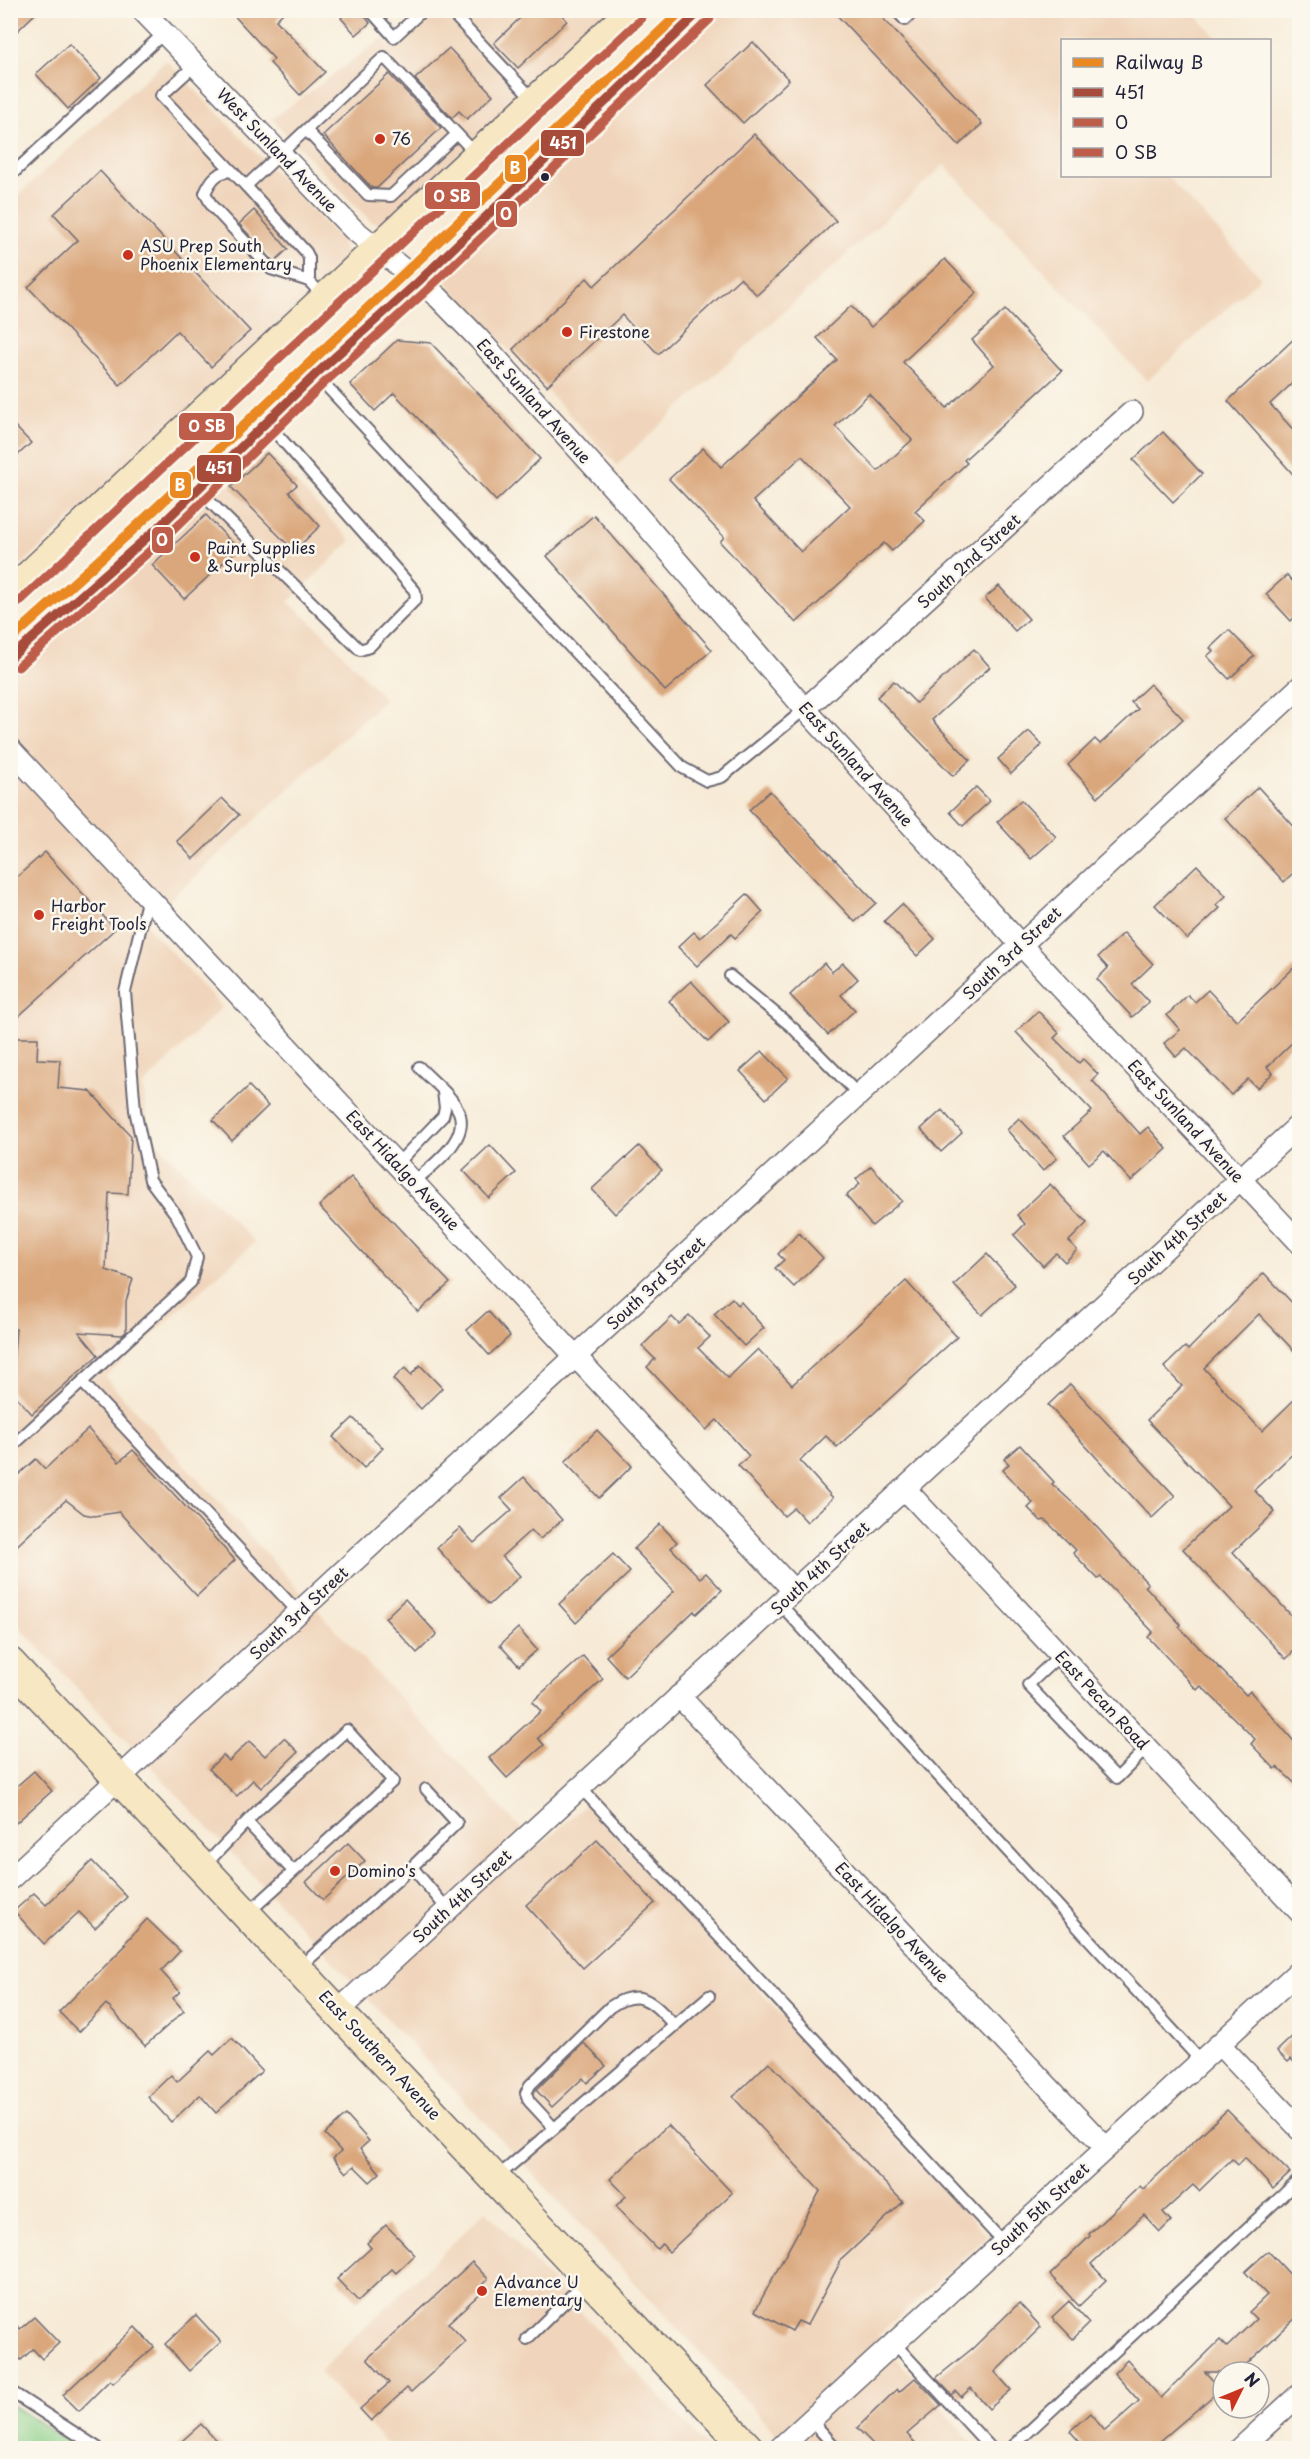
<svg xmlns="http://www.w3.org/2000/svg" width="1310" height="2459" font-family="'Playpen Sans',sans-serif">
<rect width="100%" height="100%" fill="#fbf7ec"/>
<filter id="ink" filterUnits="userSpaceOnUse"><feTurbulence type="fractalNoise" baseFrequency=".0167" numOctaves="2"/><feDisplacementMap in="SourceGraphic" scale="12" xChannelSelector="R" yChannelSelector="G"/><feConvolveMatrix kernelMatrix="1 2 1 2 8 2 1 2 1" color-interpolation-filters="sRGB"/></filter>
<filter id="wash" filterUnits="userSpaceOnUse"><feTurbulence type="fractalNoise" baseFrequency=".008" numOctaves="4" result="noise"/><feDisplacementMap in="SourceGraphic" scale="24" xChannelSelector="R" yChannelSelector="G"/><feGaussianBlur stdDeviation="1.35" result="paint"/><feColorMatrix in="noise" values="0 0 0 0 0 0 0 0 0 0 0 0 0 0 0 0 0 1.4 0 .05"/><feComposite in="paint" operator="in"/></filter>
<g filter="url(#wash)">
<rect width="100%" height="100%" fill="#f7ebd7"/>
<!-- built -->
<g fill="#f0d5bc">
<polygon points="1191,10 1219,40 1062,40 1062,176 1167,176 1261,277 1147,381 944,165 617,465 451,289 445,279 444,270 449,263 718,11"/>
<polygon points="434,11 614,11 385,223 371,222 272,119 382,39 392,48"/>
<polygon points="166,60 342,241 346,256 342,264 11,575 11,202"/>
<polygon points="257,442 351,541 288,602 321,631 385,699 145,923 222,1007 143,1086 149,1135 255,1242 105,1377 300,1591 538,1847 586,1805 988,2236 877,2336 977,2448 790,2448 11,1618 11,675"/>
<polygon points="486,2211 708,2448 391,2448 319,2372"/>
</g>
<!-- green -->
<polygon fill="#8bcf89" stroke="#567862" stroke-width="1.5" points="10,2404 11,2404 79,2448 11,2448"/>
<g id="blocks">
<!-- building -->
<g fill="#daa77d" fill-rule="evenodd">
<polygon points="10,10 39,10 10,38"/>
<polygon points="229,10 286,10 276,20 325,72 300,95 270,63 274,59"/>
<polygon points="349,10 360,10 370,23 356,35 341,18"/>
<polygon points="512,10 558,10 567,21 518,68 494,43 520,18"/>
<polygon points="832,10 875,10 982,124 959,145"/>
<polygon points="753,42 789,80 743,123 707,85"/>
<polygon points="69,44 101,78 68,109 36,74"/>
<polygon points="449,48 493,95 467,119 459,111 452,118 415,79"/>
<polygon points="389,74 441,128 377,188 372,188 323,135"/>
<polygon points="754,134 836,221 757,295 740,278 658,354 622,315 547,386 513,349 587,278 594,286"/>
<polygon points="100,171 250,331 211,367 177,331 120,385 28,287 78,240 54,214"/>
<polygon points="254,210 288,249 274,262 239,224"/>
<path d="M945,259L977,293L903,362L947,408L994,365L972,340L1005,310L1062,371L964,460L967,463L915,511L925,521L892,551L884,543L796,623L720,542L724,537L669,479L703,448L721,467L837,360L817,338L851,306L871,327ZM869,394L912,440L878,471L835,426ZM802,456L850,506L801,552L753,501Z"/>
<polygon points="1299,334 1299,377 1270,404 1299,436 1299,481 1228,401"/>
<polygon points="397,340 431,343 540,459 496,501 394,393 375,411 350,384"/>
<polygon points="10,421 31,443 10,462"/>
<polygon points="1163,432 1202,474 1173,502 1133,460"/>
<polygon points="267,453 297,485 289,492 320,526 294,551 231,487"/>
<polygon points="206,515 238,549 184,599 152,565"/>
<polygon points="594,515 712,650 665,691 547,556"/>
<polygon points="1287,575 1299,589 1299,613 1291,621 1266,594"/>
<polygon points="999,586 1029,619 1015,631 985,598"/>
<polygon points="1229,630 1254,656 1229,679 1207,656 1213,651 1210,648"/>
<polygon points="974,649 990,667 932,720 970,760 953,776 877,697 894,681 916,703"/>
<polygon points="1150,684 1183,719 1098,797 1068,765 1095,739 1100,744 1138,709 1131,702"/>
<polygon points="1029,731 1042,745 1011,774 998,759"/>
<polygon points="976,787 990,801 963,826 950,812"/>
<polygon points="1258,787 1299,832 1299,867 1284,882 1225,818"/>
<polygon points="770,791 876,903 855,922 749,810"/>
<polygon points="222,798 239,815 193,859 177,841"/>
<polygon points="1021,800 1056,837 1031,859 997,822"/>
<polygon points="45,852 115,929 10,1024 10,883"/>
<polygon points="1197,865 1226,896 1216,905 1220,908 1187,939 1155,905"/>
<polygon points="747,894 763,912 735,938 731,934 697,966 678,947 694,932 700,938"/>
<polygon points="902,904 935,939 917,956 884,921"/>
<polygon points="1124,933 1153,964 1132,984 1149,1002 1132,1017 1097,979 1108,968 1098,957"/>
<polygon points="824,963 832,972 843,963 858,979 841,995 855,1010 828,1035 790,995"/>
<polygon points="1299,963 1299,1036 1267,1067 1273,1073 1257,1088 1248,1079 1231,1095 1186,1048 1176,1057 1164,1043 1180,1030 1167,1015 1188,995 1195,1002 1208,990 1237,1021"/>
<polygon points="691,981 729,1022 708,1042 669,1001"/>
<polygon points="1038,1011 1059,1033 1054,1038 1079,1063 1083,1059 1098,1074 1092,1080 1140,1134 1148,1127 1167,1149 1131,1181 1104,1151 1089,1164 1064,1136 1092,1111 1016,1032"/>
<polygon points="10,1038 38,1038 37,1059 60,1060 58,1088 90,1091 131,1136 128,1194 109,1193 106,1270 133,1279 126,1301 126,1332 122,1335 79,1332 98,1355 32,1414 11,1391 16,1329 10,1329"/>
<polygon points="762,1051 788,1078 766,1099 740,1071"/>
<polygon points="249,1086 268,1106 232,1141 213,1120"/>
<polygon points="942,1110 962,1133 941,1152 921,1129"/>
<polygon points="1019,1118 1057,1158 1043,1171 1007,1130"/>
<polygon points="490,1145 516,1173 489,1198 463,1170"/>
<polygon points="639,1146 662,1170 615,1214 592,1189"/>
<polygon points="871,1166 902,1201 872,1226 846,1196 860,1184 856,1179"/>
<polygon points="351,1177 450,1283 418,1312 319,1206"/>
<polygon points="1050,1184 1087,1223 1069,1241 1077,1250 1065,1262 1056,1253 1043,1266 1014,1235 1025,1224 1017,1215"/>
<polygon points="799,1233 823,1258 794,1287 775,1268 784,1260 778,1254"/>
<polygon points="987,1254 1015,1285 982,1315 954,1285"/>
<polygon points="1264,1273 1299,1310 1299,1356 1259,1314 1204,1368 1262,1431 1299,1395 1299,1448 1254,1490 1275,1512 1233,1552 1299,1624 1299,1646 1286,1659 1183,1549 1229,1506 1147,1420 1182,1386 1164,1367 1185,1347 1188,1350"/>
<polygon points="906,1281 957,1337 837,1447 826,1436 800,1461 833,1498 807,1522 794,1508 784,1516 738,1465 749,1456 717,1420 706,1430 647,1367 655,1359 642,1346 672,1317 679,1324 689,1315 710,1337 698,1348 728,1378 758,1349 792,1385"/>
<polygon points="732,1298 738,1305 741,1302 764,1328 744,1346 714,1314"/>
<polygon points="488,1311 510,1336 489,1355 467,1330"/>
<polygon points="420,1365 442,1388 421,1409 393,1379 405,1368 411,1375"/>
<polygon points="1070,1384 1175,1496 1152,1518 1048,1405"/>
<polygon points="353,1418 383,1448 364,1468 333,1437"/>
<polygon points="88,1429 119,1462 133,1450 235,1560 197,1596 119,1512 94,1516 84,1514 66,1500 10,1552 10,1482 36,1459 45,1469"/>
<polygon points="597,1430 632,1466 599,1498 565,1462"/>
<polygon points="1020,1445 1054,1482 1052,1484 1085,1514 1148,1584 1145,1586 1181,1625 1179,1627 1246,1695 1250,1691 1299,1747 1299,1787 1277,1767 1275,1769 1251,1744 1255,1739 1201,1686 1197,1690 1148,1637 1153,1632 1101,1577 1098,1579 1073,1553 1076,1550 1045,1520 1041,1521 1028,1508 1033,1503 1003,1470 1009,1464 1004,1459"/>
<polygon points="524,1477 562,1520 540,1539 531,1530 502,1556 520,1576 489,1605 437,1548 460,1528 474,1543 512,1510 501,1498"/>
<polygon points="660,1524 677,1542 671,1548 700,1578 706,1573 722,1590 696,1614 694,1611 625,1677 606,1656 674,1591 634,1549"/>
<polygon points="613,1554 630,1572 576,1623 559,1604"/>
<polygon points="405,1599 437,1634 417,1653 385,1618"/>
<polygon points="518,1628 537,1650 519,1666 500,1645"/>
<polygon points="583,1656 603,1679 538,1738 544,1745 507,1778 489,1758 541,1711 532,1702"/>
<polygon points="284,1738 298,1752 261,1788 253,1780 237,1796 209,1769 223,1755 229,1761 249,1741 265,1756"/>
<polygon points="34,1771 52,1791 10,1828 10,1792"/>
<polygon points="597,1840 655,1903 583,1968 526,1905"/>
<polygon points="348,1843 365,1861 323,1900 306,1882"/>
<polygon points="92,1861 127,1897 95,1928 79,1912 44,1944 14,1911 34,1893 46,1905"/>
<polygon points="147,1919 180,1951 161,1971 180,1992 173,1998 184,2011 145,2046 106,2004 79,2032 59,2012 126,1945 124,1944"/>
<polygon points="1299,2030 1299,2067 1291,2059 1288,2062 1277,2051"/>
<polygon points="232,2038 262,2071 216,2113 200,2095 171,2122 148,2097 171,2075 177,2082 210,2051 214,2055"/>
<polygon points="584,2043 606,2066 587,2083 583,2078 552,2107 536,2090"/>
<polygon points="769,2062 903,2202 842,2259 807,2325 798,2321 792,2331 755,2311 820,2191 733,2097"/>
<polygon points="1227,2110 1290,2173 1273,2189 1245,2158 1238,2165 1232,2159 1199,2191 1193,2185 1163,2212 1171,2221 1160,2232 1144,2215 1091,2264 1106,2280 1079,2306 1050,2275 1090,2236 1089,2234 1140,2186 1143,2189"/>
<polygon points="346,2115 369,2141 360,2149 380,2173 370,2182 354,2166 346,2173 333,2158 341,2151 325,2134"/>
<polygon points="668,2125 732,2193 669,2252 662,2244 657,2249 616,2206 626,2196 610,2179"/>
<polygon points="386,2225 415,2255 396,2273 392,2269 358,2301 337,2279 371,2248 367,2243"/>
<polygon points="1268,2251 1299,2284 1299,2315 1238,2372 1205,2372 1221,2389 1152,2448 1085,2448 1070,2431 1090,2413 1105,2431 1139,2401 1114,2373 1127,2360 1161,2398 1220,2340 1227,2347 1256,2319 1249,2312 1267,2295 1245,2272"/>
<polygon points="472,2262 488,2279 481,2286 484,2290 448,2323 466,2342 411,2392 407,2388 371,2421 360,2409 389,2383 367,2359"/>
<polygon points="1069,2301 1089,2323 1073,2339 1052,2317"/>
<polygon points="1019,2303 1041,2327 995,2372 1011,2390 989,2409 971,2388 961,2397 956,2391 952,2395 936,2378 973,2348"/>
<polygon points="196,2315 221,2342 189,2371 165,2344"/>
<polygon points="34,2317 59,2343 42,2359 33,2349 21,2360 10,2349 10,2319 20,2329"/>
<polygon points="135,2327 154,2347 113,2383 110,2380 79,2411 63,2395"/>
<polygon points="915,2378 941,2405 907,2434 920,2448 877,2448 857,2428 897,2389 899,2392"/>
<polygon points="201,2424 223,2448 174,2448"/>
</g>
</g>
</g>
<g filter="url(#ink)">
<use href="#blocks" fill-opacity="0" stroke="#6d6872" stroke-width="1.5"/>
<g fill="none" stroke-linecap="round" stroke-linejoin="round">
<defs>
<g id="service">
<polyline points="370,10 394,37 423,10"/>
<polyline points="896,10 905,20 915,10"/>
<polyline points="451,12 533,99"/>
<polyline points="195,65 161,96 246,186"/>
<polyline points="306,130 368,195 391,196 457,134"/>
<path d="M232,171C216,172 211,180 205,193L212,206L271,269L309,281"/>
<polyline points="10,176 164,33"/>
<polyline points="324,297 309,281 309,258 306,252 246,186 384,57 477,155"/>
<polyline points="316,375 683,768 707,781 722,777 805,709"/>
<polyline points="197,489 360,650 369,647 416,599 415,591 268,424"/>
<polyline points="730,976 792,1027 859,1095"/>
<polyline points="397,1164 443,1116 445,1108 443,1092"/>
<path d="M414,1182C431,1166 470,1140 459,1112C452,1095 431,1080 419,1067"/>
<polyline points="82,1382 299,1613"/>
<polyline points="10,1448 191,1282 197,1257 177,1216 150,1180 135,1110 125,992 148,897"/>
<polyline points="780,1604 1202,2062"/>
<polyline points="1060,1655 1028,1685 1117,1778 1147,1748"/>
<polyline points="580,1787 1004,2243"/>
<polyline points="248,1823 293,1871"/>
<polyline points="205,1865 260,1808 347,1730 393,1781 248,1913"/>
<polyline points="412,1867 457,1823 426,1789"/>
<polyline points="299,1968 412,1867 448,1910"/>
<path d="M554,2128L529,2101L526,2093L530,2085L610,2007C641,1986 653,2003 675,2026"/>
<polyline points="496,2178 709,1996"/>
<polyline points="527,2339 588,2279"/>
<polyline points="895,2344 991,2448"/>
<polyline points="10,2391 98,2448"/>
<polyline points="811,2420 836,2448"/>
<polyline points="1011,2448 1300,2179"/>
</g>
<g id="minor">
<polyline points="142,10 353,229 438,297 478,338 626,502 805,709 1021,945 1300,1243"/>
<polyline points="805,709 1132,412"/>
<polyline points="10,749 794,1591"/>
<polyline points="905,1489 1300,1912"/>
<polyline points="679,1696 1106,2148"/>
<polyline points="10,1879 1300,687"/>
<polyline points="339,2010 1300,1124"/>
<polyline points="1220,2045 1300,2129"/>
<polyline points="780,2448 1300,1970"/>
<polyline points="1241,2448 1300,2394"/>
</g>
<g id="secondary">
<polyline points="10,594 633,10"/>
<polyline points="10,658 161,525 197,488 268,423 316,374 418,282 702,10"/>
<polyline points="10,1663 748,2448"/>
</g>
</defs>
<!-- service casing -->
<use href="#service" stroke="#6d6872" stroke-width="14"/>
<!-- minor casing -->
<use href="#minor" stroke="#6d6872" stroke-width="24"/>
<!-- secondary casing -->
<use href="#secondary" stroke="#6d6872" stroke-width="33"/>
<!-- path -->
<polyline stroke="#6d6872" stroke-width="4" stroke-dasharray="4.5 4.5" stroke-linecap="butt" points="10,2442 24,2448"/>
<!-- service -->
<use href="#service" stroke="#fff" stroke-width="10"/>
<!-- minor -->
<use href="#minor" stroke="#fff" stroke-width="21"/>
<!-- secondary -->
<use href="#secondary" stroke="#f7e8c3" stroke-width="30"/>
<defs>
<polyline id="bus-1" points="10,658 161,525 316,374 418,282 701,10"/>
<polyline id="bus-2" points="18,667 169,534 324,383 426,291 710,19"/>
<polyline id="bus-3" points="18,603 641,19"/>
</defs>
<!-- bus-1 casing -->
<use href="#bus-1" stroke="#fbf7ec" stroke-width="14"/>
<!-- bus-2 casing -->
<use href="#bus-2" stroke="#fbf7ec" stroke-width="14"/>
<!-- bus-3 casing -->
<use href="#bus-3" stroke="#fbf7ec" stroke-width="14"/>
<!-- bus-1 -->
<use href="#bus-1" stroke="#a74b3a" stroke-width="9"/>
<!-- bus-2 -->
<use href="#bus-2" stroke="#be5d49" stroke-width="9"/>
<!-- bus-3 -->
<use href="#bus-3" stroke="#be5d49" stroke-width="9"/>
<defs>
<polyline id="rail-1" points="10,640 136,527 683,10"/>
</defs>
<!-- rail-1 casing -->
<use href="#rail-1" stroke="#fbf7ec" stroke-width="15"/>
<!-- rail-1 -->
<use href="#rail-1" stroke="#ea8821" stroke-width="10"/>
</g>
</g>
<!-- markers -->
<g fill="#c8321e" stroke="#fbf7ec" stroke-width="2">
<circle cx="380" cy="139" r="6"/>
<circle cx="128" cy="255" r="6"/>
<circle cx="567" cy="332" r="6"/>
<circle cx="195" cy="557" r="6"/>
<circle cx="39" cy="915" r="6"/>
<circle cx="335" cy="1871" r="6"/>
<circle cx="482" cy="2291" r="6"/>
</g>
<circle fill="#22223b" stroke="#fbf7ec" stroke-width="2" cx="545" cy="177" r="5"/>
<g text-anchor="middle" stroke-width="5" stroke-linejoin="round" paint-order="stroke">
<!-- poi labels -->
<g font-size="16" fill="#22223b" stroke="#fbf7ec" text-anchor="start">
<text x="392" y="145">76</text>
<text x="140" y="252">ASU Prep South<tspan x="140" dy="18">Phoenix Elementary</tspan></text>
<text x="579" y="338">Firestone</text>
<text x="207" y="554">Paint Supplies<tspan x="207" dy="18">&amp; Surplus</tspan></text>
<text x="51" y="912">Harbor<tspan x="51" dy="18">Freight Tools</tspan></text>
<text x="347" y="1877">Domino's</text>
<text x="494" y="2288">Advance U<tspan x="494" dy="18">Elementary</tspan></text>
</g>
<!-- street labels -->
<g font-size="16" fill="#22223b" stroke="#fbf7ec">
<text transform="translate(277 150) rotate(46)" y="6">West Sunland Avenue</text>
<text transform="translate(534 401) rotate(48)" y="6">East Sunland Avenue</text>
<text transform="translate(969 561) rotate(-42)" y="6">South 2nd Street</text>
<text transform="translate(856 764) rotate(48)" y="6">East Sunland Avenue</text>
<text transform="translate(1012 953) rotate(-43)" y="6">South 3rd Street</text>
<text transform="translate(1186 1121) rotate(47)" y="6">East Sunland Avenue</text>
<text transform="translate(403 1170) rotate(47)" y="6">East Hidalgo Avenue</text>
<text transform="translate(1177 1238) rotate(-43)" y="6">South 4th Street</text>
<text transform="translate(656 1283) rotate(-43)" y="6">South 3rd Street</text>
<text transform="translate(820 1568) rotate(-43)" y="6">South 4th Street</text>
<text transform="translate(299 1613) rotate(-43)" y="6">South 3rd Street</text>
<text transform="translate(1102 1700) rotate(47)" y="6">East Pecan Road</text>
<text transform="translate(462 1896) rotate(-43)" y="6">South 4th Street</text>
<text transform="translate(892 1922) rotate(47)" y="6">East Hidalgo Avenue</text>
<text transform="translate(380 2055) rotate(47)" y="6">East Southern Avenue</text>
<text transform="translate(1040 2209) rotate(-43)" y="6">South 5th Street</text>
</g>
</g>
<g stroke="#fbf7ec" stroke-width="2">
<rect x="540" y="129" width="45" height="28" rx="6" fill="#a74b3a"/>
<rect x="504" y="154" width="23" height="29" rx="6" fill="#ea8821"/>
<rect x="424" y="181" width="57" height="29" rx="6" fill="#be5d49"/>
<rect x="495" y="200" width="23" height="28" rx="6" fill="#be5d49"/>
<rect x="178" y="412" width="57" height="29" rx="6" fill="#be5d49"/>
<rect x="196" y="454" width="46" height="29" rx="6" fill="#a74b3a"/>
<rect x="169" y="471" width="23" height="28" rx="6" fill="#ea8821"/>
<rect x="151" y="526" width="23" height="28" rx="6" fill="#be5d49"/>
</g>
<g font-size="16" text-anchor="middle" font-weight="bold" fill="#fff">
<text x="563" y="149">451</text>
<text x="515" y="174">B</text>
<text x="452" y="202">0 SB</text>
<text x="506" y="220">0</text>
<text x="207" y="432">0 SB</text>
<text x="219" y="474">451</text>
<text x="180" y="491">B</text>
<text x="162" y="546">0</text>
</g>
<!-- margin -->
<rect width="1310" height="2459" fill="none" stroke="#fbf7ec" stroke-width="36"/>
<!-- legend -->
<rect x="1061" y="39" width="210" height="138" fill="#fbf7ec" stroke="#a4a2a5" stroke-width="1.5"/>
<rect x="1073" y="58" width="30" height="9" fill="#ea8821" stroke="#a4a2a5" stroke-width="1.5"/>
<text x="1115" y="69" font-size="18" fill="#22223b">Railway B</text>
<rect x="1073" y="88" width="30" height="9" fill="#a74b3a" stroke="#a4a2a5" stroke-width="1.5"/>
<text x="1115" y="99" font-size="18" fill="#22223b">451</text>
<rect x="1073" y="118" width="30" height="9" fill="#be5d49" stroke="#a4a2a5" stroke-width="1.5"/>
<text x="1115" y="129" font-size="18" fill="#22223b">0</text>
<rect x="1073" y="148" width="30" height="9" fill="#be5d49" stroke="#a4a2a5" stroke-width="1.5"/>
<text x="1115" y="159" font-size="18" fill="#22223b">0 SB</text>
<!-- north arrow -->
<g transform="translate(1241 2390) rotate(47)"><circle r="28" fill="#fbf7ec" stroke="#a4a2a5" stroke-width="1.5"/>
<path d="M0-4.5L10 22L0 15L-10 22Z" fill="#c8321e"/>
<text y="-9" font-size="16" font-weight="bold" text-anchor="middle" fill="#22223b">N</text>
</g>
</svg>
